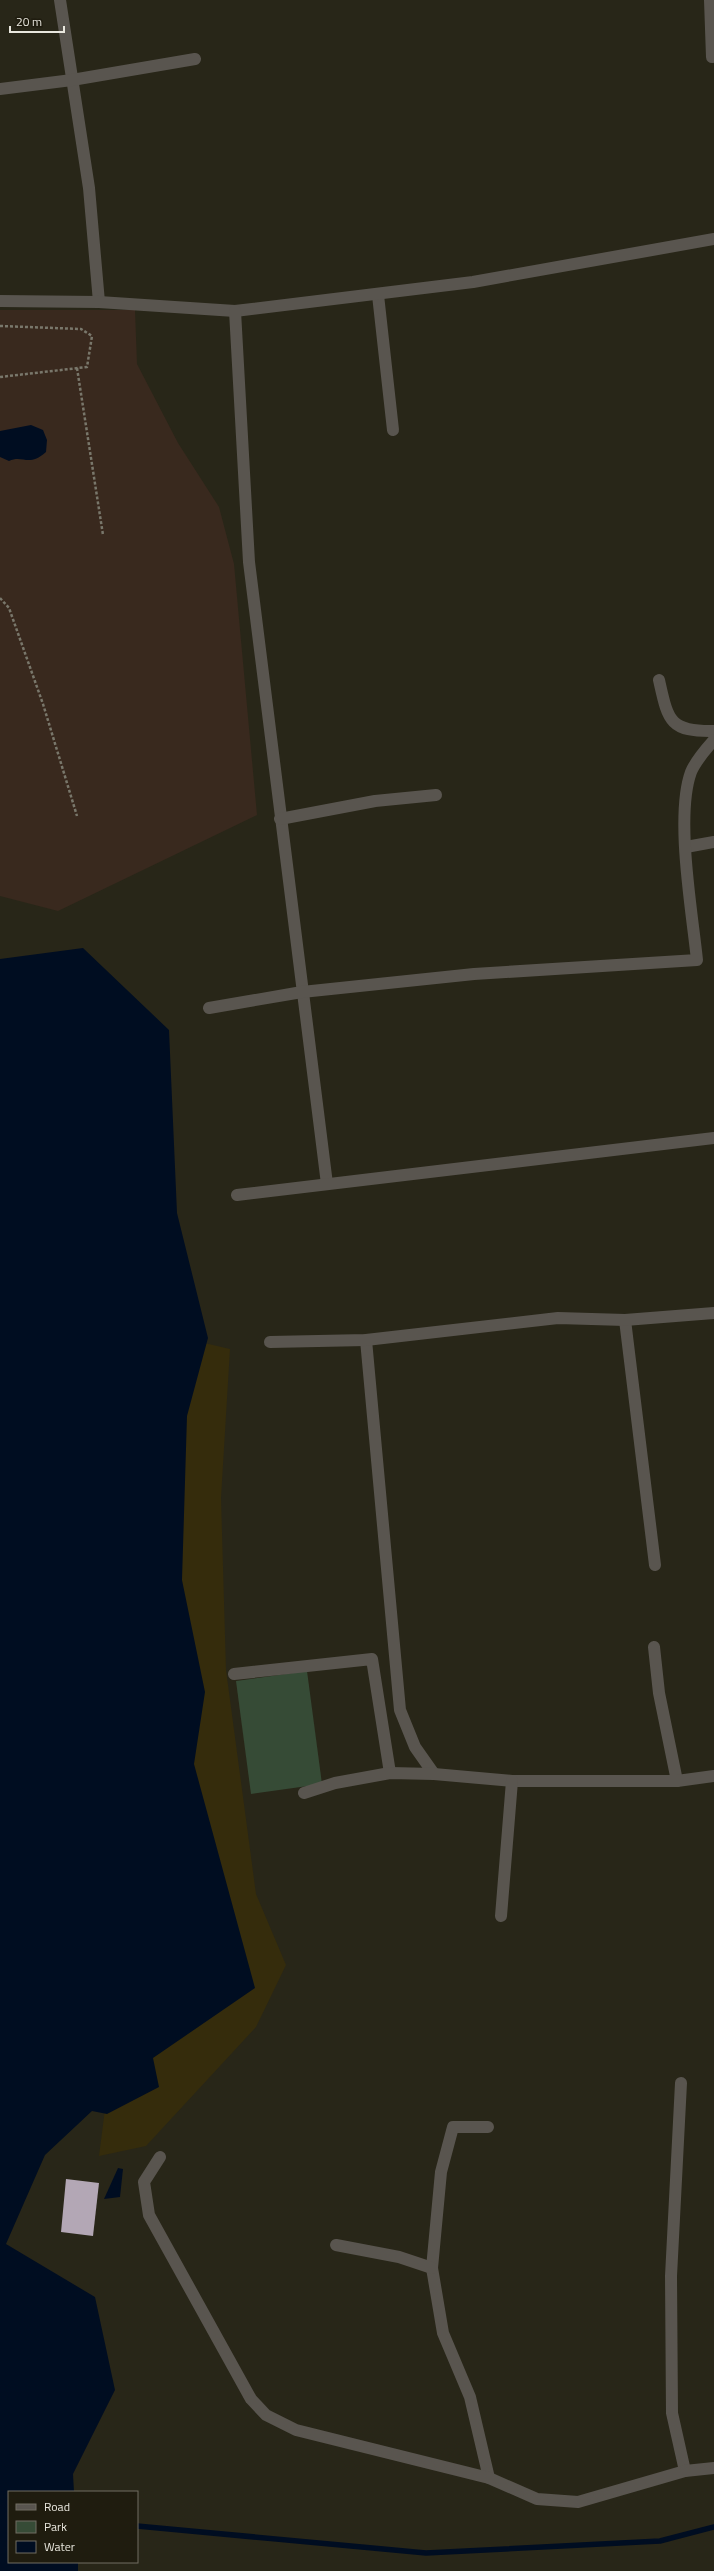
<svg xmlns="http://www.w3.org/2000/svg" width="714" height="2571" font-family="'Titillium Web',sans-serif">
<rect width="100%" height="100%" fill="#282618"/>
<!-- commercial -->
<polygon fill="#39291e" points="0,310 135,310 137,364 178,443 219,507 234,564 257,815 58,911 0,896"/>
<!-- green -->
<polygon fill="#364b36" points="307,1671 322,1784 251,1794 236,1681"/>
<!-- sand -->
<polygon fill="#352c0c" points="200,1342 230,1349 221,1498 226,1670 256,1894 286,1965 256,2027 146,2146 99,2156 105,2109 145,2055 187,1763 173,1547 177,1417"/>
<!-- water -->
<g fill="#000d21">
<path d="M31,425L43,430L47,440L46,452C28,468 23,454 9,461L0,457V431Z"/>
<polygon points="83,948 169,1030 177,1213 208,1338 187,1416 182,1580 205,1692 194,1764 255,1988 153,2058 159,2087 107,2114 92,2111 45,2155 6,2244 95,2297 115,2390 73,2474 74,2492 9,2492 9,2562 78,2562 78,2571 0,2571 0,959"/>
<polygon points="118,2168 123,2169 120,2197 104,2199"/>
</g>
<g fill="none" stroke-linecap="round" stroke-linejoin="round">
<!-- stream -->
<polyline stroke="#000d21" stroke-width="5.5" points="137,2526 426,2553 660,2541 714,2527"/>
</g>
<!-- building -->
<polygon fill="#b3a7b5" points="66,2179 99,2183 93,2236 61,2232"/>
<g fill="none" stroke-linecap="round" stroke-linejoin="round">
<!-- path -->
<g stroke="#79776b" stroke-width="2.5" stroke-dasharray="3 2" stroke-linecap="butt">
<polyline points="0,326 81,329 92,336 87,367 0,377"/>
<polyline points="77,368 103,535"/>
<polyline points="0,598 9,608 43,704 77,816"/>
</g>
<!-- minor -->
<g stroke="#59554f" stroke-width="12">
<polyline points="60,0 89,188 99,302"/>
<polyline points="710,0 712,57"/>
<polyline points="0,89 72,80 195,59"/>
<polyline points="378,295 393,430"/>
<polyline points="0,301 99,302 235,311 473,282 714,239"/>
<polyline points="235,311 249,562 327,1184"/>
<path d="M659,680C668,720 669,732 714,731"/>
<polyline points="280,819 375,801 436,795"/>
<polyline points="686,847 714,842"/>
<path d="M209,1008L302,992L474,974L697,960C692,911 675,816 691,772C696,760 706,749 714,740"/>
<polyline points="237,1195 714,1138"/>
<polyline points="625,1320 655,1565"/>
<polyline points="366,1340 400,1710 415,1747 434,1774"/>
<polyline points="270,1342 366,1340 558,1318 625,1320 714,1313"/>
<polyline points="654,1647 659,1693 677,1781"/>
<polyline points="234,1674 372,1659 390,1773"/>
<polyline points="304,1793 335,1783 390,1773 434,1774 512,1781 677,1781 714,1776"/>
<polyline points="501,1916 512,1781"/>
<polyline points="681,2083 671,2276 672,2413 685,2471"/>
<polyline points="488,2127 453,2127 441,2172 432,2268 443,2333 470,2397 489,2478"/>
<polyline points="160,2157 144,2182 149,2215 251,2399 266,2415 296,2430 489,2478 537,2499 578,2502 685,2471 714,2468"/>
<polyline points="336,2245 399,2257 432,2268"/>
</g>
</g>
<!-- legend -->
<rect x="8" y="2491" width="130" height="72" fill="#1f1c0f" stroke="#706d62"/>
<rect x="16" y="2504" width="20" height="6" fill="#59554f" stroke="#706d62"/>
<text x="44" y="2511" font-size="12" fill="#e9e7de">Road</text>
<rect x="16" y="2521" width="20" height="12" fill="#364b36" stroke="#706d62"/>
<text x="44" y="2531" font-size="12" fill="#e9e7de">Park</text>
<rect x="16" y="2541" width="20" height="12" fill="#000d21" stroke="#706d62"/>
<text x="44" y="2551" font-size="12" fill="#e9e7de">Water</text>
<!-- scale -->
<path d="M10 26v6h54v-6" fill="none" stroke="#e9e7de" stroke-width="2"/>
<text x="16" y="26" font-size="12" fill="#e9e7de" stroke="#1f1c0f" stroke-width="3" paint-order="stroke">20 m</text>
</svg>
